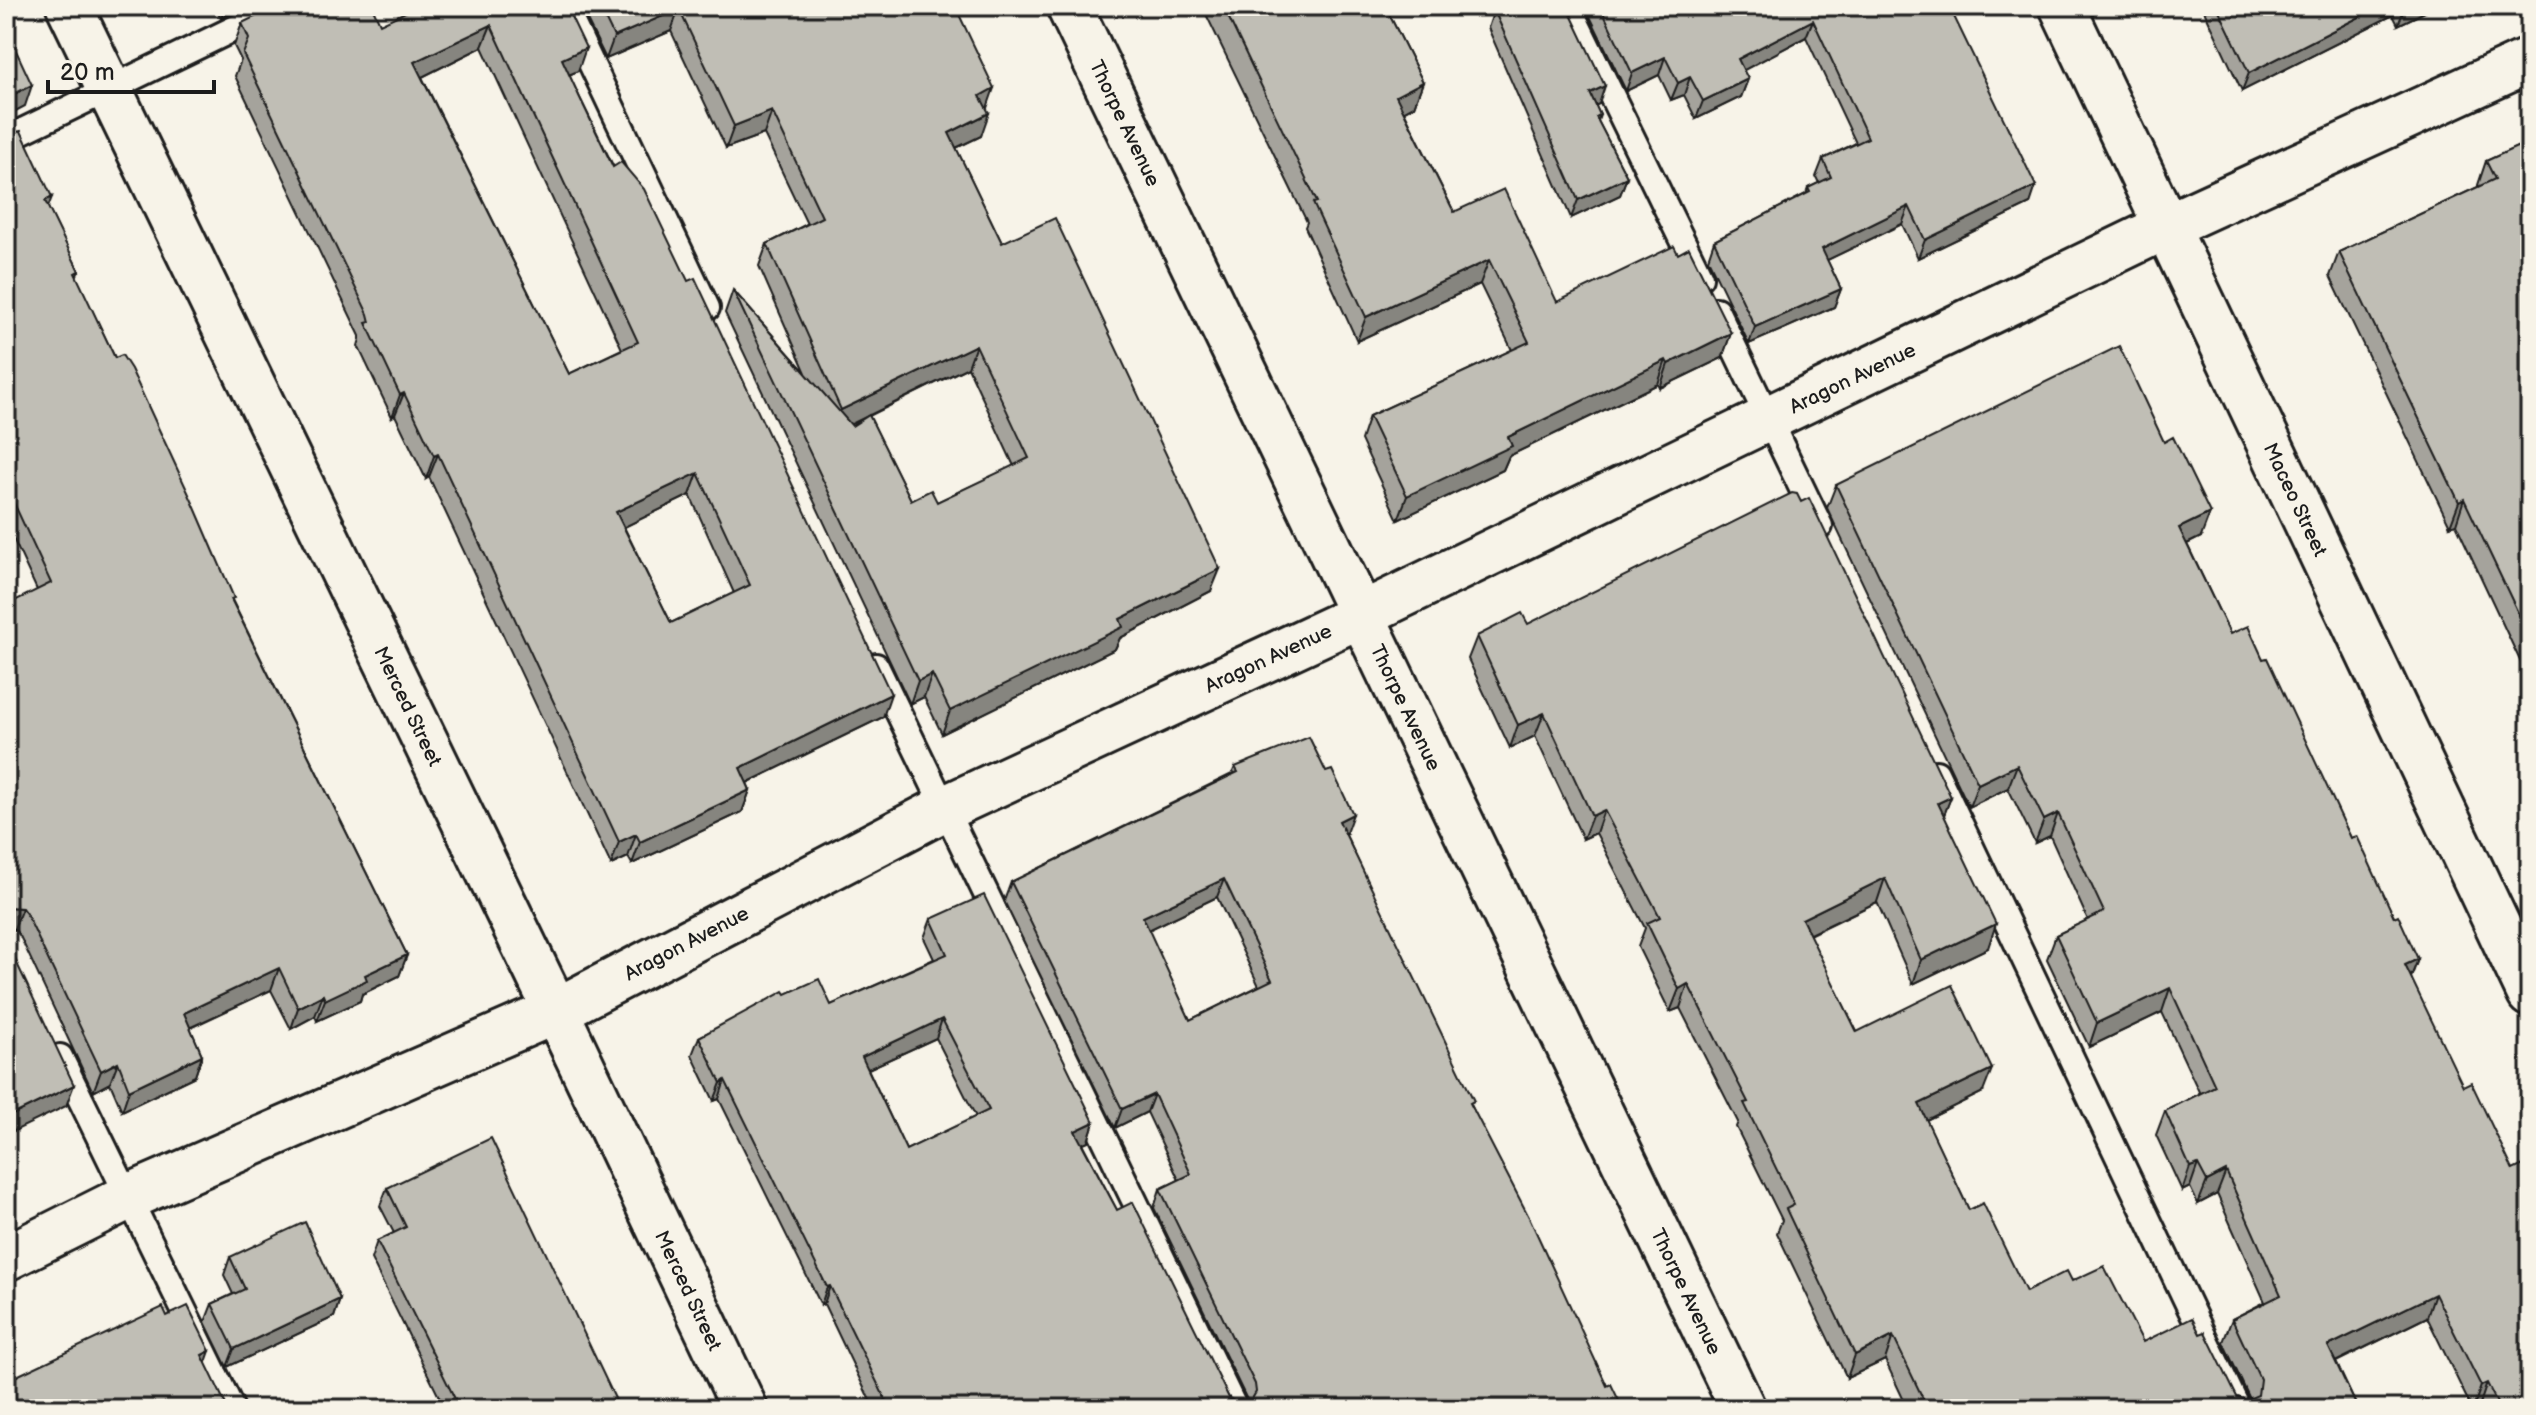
<svg xmlns="http://www.w3.org/2000/svg" width="2536" height="1415" font-family="'Balsamiq Sans',sans-serif">
<rect width="100%" height="100%" fill="#f7f3e8"/>
<filter id="ink" filterUnits="userSpaceOnUse"><feTurbulence type="fractalNoise" baseFrequency=".0125" numOctaves="2"/><feDisplacementMap in="SourceGraphic" scale="16" xChannelSelector="R" yChannelSelector="G"/><feConvolveMatrix kernelMatrix="1 2 1 2 8 2 1 2 1" color-interpolation-filters="sRGB"/></filter>
<g filter="url(#ink)">
<g fill="none" stroke-linecap="round" stroke-linejoin="round">
<defs>
<g id="lane">
<polyline points="564,6 707,308"/>
<polyline points="1568,6 1700,277"/>
<polyline points="6,139 281,6"/>
<polyline points="1716,310 1820,526"/>
<polyline points="876,666 1235,1409"/>
<polyline points="1936,773 2238,1409"/>
<polyline points="60,1057 232,1409"/>
</g>
<g id="street">
<path id="s1" d="M69,6L556,1011L745,1409"/>
<path id="s2" d="M1069,6L1743,1409"/>
<path id="s3" d="M2062,6L2530,994"/>
<path id="s4" d="M6,1258L126,1198L556,1011L943,809L1361,615L2165,227L2530,60"/>
</g>
</defs>
<!-- lane casing -->
<use href="#lane" stroke="#1c1c1c" stroke-width="30"/>
<!-- street casing -->
<use href="#street" stroke="#1c1c1c" stroke-width="50"/>
<!-- lane -->
<use href="#lane" stroke="#f7f3e8" stroke-width="24"/>
<!-- street -->
<use href="#street" stroke="#f7f3e8" stroke-width="44"/>
</g>
<!-- wall -->
<g fill="#a5a39c" stroke="#1c1c1c" stroke-width="2" fill-rule="evenodd">
<polygon points="215,6 247,6 221,18"/>
<path d="M566,6L578,71L569,75L580,98L883,717L747,783L750,790L742,812L632,864L628,857L611,865L429,477L426,479L395,415L392,417L358,346L360,339V336L235,76L241,60L234,46L242,23L380,24ZM482,47L622,349L569,374L422,77ZM690,495L734,593L671,623L624,527Z"/>
<path d="M580,6H955L986,109L981,136L956,148L1002,243L1211,591L1120,638L1115,649L942,734L924,697L910,704L725,313L733,290L806,373L759,266L767,244L807,224L764,134L726,148L671,31L606,59ZM968,367L1014,466L937,502L911,500L869,416Z"/>
<polygon points="1202,6 1385,6 1423,82 1414,106 1404,111 1454,212 1557,302 1678,254 1731,333 1722,358 1660,388 1658,384 1509,456 1503,470 1398,520 1361,440 1369,416 1512,350 1480,284 1357,341 1305,227 1307,222"/>
<polygon points="1585,6 1949,6 2030,204 1918,258 1902,224 1827,260 1841,289 1834,307 1749,344 1708,259 1714,241 1806,194 1808,188 1819,183 1816,177 1823,159 1856,143 1806,37 1743,70 1748,79 1741,97 1696,119 1684,95 1671,100 1659,75 1626,91"/>
<polygon points="2202,6 2437,6 2398,25 2393,15 2242,91"/>
<polygon points="1494,10 1599,104 1595,105 1600,115 1598,121 1627,177 1620,195 1571,218 1488,28"/>
<polygon points="6,128 48,208 79,271 76,277 233,602 407,955 399,976 362,994 360,1001 317,1021 315,1016 291,1029 271,990 190,1028 202,1055 195,1076 122,1111 110,1083 93,1092 20,936 14,929 37,590 6,523"/>
<polygon points="2530,141 2530,682 2456,524 2450,526 2330,276 2339,252 2478,187 2478,185 2486,161"/>
<polygon points="1836,485 2201,537 2187,544 2230,634 2263,659 2351,838 2418,959 2411,978 2530,1409 2480,1409 2479,1407 2472,1409 2427,1317 2336,1362 2358,1409 1908,1409 1885,1360 1847,1378 1777,1233 1782,1220 1736,1127 1738,1122 1680,1008 1670,1012 1638,947 1645,928 1596,833 1583,839 1535,736 1510,748 1468,659 1477,636 1528,624 1951,797 1944,815 1988,948 1913,984 1877,902 1809,935 1857,1032 1983,1092 1926,1120 1969,1210 2026,1292 2072,1281 2143,1342 2200,1334 2237,1397 2246,1400 2250,1399 2223,1342 2232,1319 2265,1302 2217,1194 2198,1204 2190,1187 2182,1191 2156,1135 2165,1111 2200,1094 2162,1012 2089,1047 2047,959 2056,935 2088,920 2050,836 2035,843 2008,788 1969,807 1827,508"/>
<path d="M1235,767L1346,833H1345L1472,1107L1607,1386L1623,1409H874L824,1304L821,1305L719,1099L714,1101L692,1055L699,1037L786,994L831,1005L934,959L924,938L931,919L1094,1122L1088,1141L1082,1143L1117,1210L1229,1398L1240,1405L1249,1404L1154,1208L1160,1189L1179,1180L1147,1112L1115,1128L1004,901L1011,882L1232,774ZM1217,897L1259,986L1190,1020L1148,930ZM936,1038L976,1117L906,1150L868,1069Z"/>
<polygon points="387,1188 620,1409 445,1409 371,1259 377,1241 394,1233 380,1206"/>
<polygon points="230,1257 340,1299 334,1317 227,1367 205,1322 212,1304 233,1294 224,1275"/>
</g>
<!-- shaded-wall -->
<g fill="#86857f" stroke="#1c1c1c" stroke-width="2">
<polygon points="225,6 247,6 221,18"/>
<polygon points="2381,6 2396,6 2393,15 2242,91 2249,73"/>
<polygon points="2407,6 2437,6 2398,25 2405,7"/>
<polygon points="679,9 671,31 606,59 614,37"/>
<polygon points="1813,20 1806,37 1731,77 1738,59"/>
<polygon points="491,25 482,47 406,85 414,62"/>
<polygon points="586,48 578,71 554,81 562,59"/>
<polygon points="1665,57 1659,75 1626,91 1632,73"/>
<polygon points="1690,77 1684,95 1671,100 1678,83"/>
<polygon points="1748,79 1741,97 1696,119 1703,101"/>
<polygon points="1423,82 1414,106 1388,120 1396,96"/>
<polygon points="32,85 25,106 6,116 6,98"/>
<polygon points="1605,86 1599,104 1583,111 1590,93"/>
<polygon points="994,88 986,111 980,96"/>
<polygon points="772,111 764,134 726,148 734,126"/>
<polygon points="989,113 981,136 941,155 949,133"/>
<polygon points="1627,177 1620,195 1571,218 1578,200"/>
<polygon points="2036,186 2030,204 1918,258 1925,240"/>
<polygon points="52,197 44,218 45,201"/>
<polygon points="1909,206 1902,224 1815,266 1822,249"/>
<polygon points="1489,260 1480,284 1357,341 1366,317"/>
<polygon points="1841,289 1834,307 1749,344 1755,327"/>
<polygon points="1731,333 1722,358 1660,388 1668,364"/>
<polygon points="976,345 968,367 833,433 841,410"/>
<polygon points="1666,360 1658,384 1509,456 1503,470 1398,520 1407,496 1508,437"/>
<polygon points="404,393 395,415 392,417 400,395"/>
<polygon points="438,454 429,477 426,479 434,456"/>
<polygon points="698,473 690,495 608,535 616,512"/>
<polygon points="2464,499 2456,524 2450,526 2459,502"/>
<polygon points="2210,513 2201,537 2170,552 2179,528"/>
<polygon points="1220,569 1211,591 1120,638 1115,649 942,734 950,711 1120,619"/>
<polygon points="932,674 924,697 910,704 918,681"/>
<polygon points="891,694 883,717 732,790 740,768"/>
<polygon points="1544,713 1535,736 1510,748 1518,725"/>
<polygon points="2017,765 2008,788 1969,807 1978,784"/>
<polygon points="750,790 742,812 632,864 640,842"/>
<polygon points="1951,797 1942,820 1938,803"/>
<polygon points="1604,810 1596,833 1583,839 1592,816"/>
<polygon points="2058,813 2050,836 2035,843 2044,820"/>
<polygon points="1353,814 1346,833 1332,839 1339,821"/>
<polygon points="636,834 628,857 611,865 619,842"/>
<polygon points="1885,878 1877,902 1793,942 1802,919"/>
<polygon points="1224,879 1217,897 1136,936 1143,917"/>
<polygon points="8,907 22,908 14,929 6,929 6,909"/>
<polygon points="1996,924 1988,948 1913,984 1921,960"/>
<polygon points="407,955 399,976 362,994 360,1001 317,1021 325,1000 365,975"/>
<polygon points="2418,959 2409,982 2405,965"/>
<polygon points="279,968 271,990 176,1034 184,1013"/>
<polygon points="1688,984 1680,1008 1670,1012 1679,989"/>
<polygon points="2170,988 2162,1012 2089,1047 2097,1023"/>
<polygon points="323,995 315,1016 291,1029 298,1008"/>
<polygon points="942,1019 936,1038 855,1075 862,1057"/>
<polygon points="202,1055 195,1076 122,1111 129,1090"/>
<polygon points="118,1062 110,1083 93,1092 101,1071"/>
<polygon points="1992,1069 1983,1092 1910,1128 1919,1104"/>
<polygon points="725,1080 719,1099 714,1101 721,1083"/>
<polygon points="74,1085 66,1106 6,1135 6,1118"/>
<polygon points="1154,1094 1147,1112 1115,1128 1122,1109"/>
<polygon points="1094,1122 1088,1141 1069,1150 1075,1131"/>
<polygon points="2198,1164 2190,1187 2182,1191 2190,1167"/>
<polygon points="2226,1171 2217,1194 2198,1204 2207,1181"/>
<polygon points="830,1286 824,1304 821,1305 827,1287"/>
<polygon points="2435,1294 2427,1317 2319,1370 2328,1346"/>
<polygon points="340,1299 334,1317 227,1367 234,1349"/>
<polygon points="1893,1336 1885,1360 1847,1378 1855,1355"/>
<polygon points="210,1351 200,1379 202,1355"/>
<polygon points="2487,1383 2479,1407 2473,1409 2481,1386"/>
</g>
<!-- building -->
<g fill="#c0beb5" stroke="#1c1c1c" stroke-width="2" fill-rule="evenodd">
<path d="M277,6H372L380,24L418,6H566L586,48L562,59L580,98L613,167L621,162L644,189L688,281L695,278L891,694L740,768L750,790L640,842L636,834L619,842L438,454L434,456L404,393L400,395L366,323L370,322L368,314L243,54L249,39L242,23ZM491,25L638,342L569,374L414,62ZM698,473L750,585L671,623L616,512Z"/>
<polygon points="599,6 955,6 994,88 980,96 989,113 949,133 1002,243 1055,218 1220,569 1120,619 1123,627 950,711 932,674 918,681 733,290 852,426 869,415 911,500 931,490 937,502 1029,458 976,345 841,410 767,244 822,217 772,111 734,126 679,9 614,37"/>
<polygon points="1223,6 1385,6 1423,82 1396,96 1454,212 1504,189 1557,302 1674,246 1678,254 1689,248 1731,333 1668,364 1666,360 1508,437 1512,446 1407,496 1369,416 1529,342 1489,260 1366,317 1313,203 1317,202"/>
<polygon points="1504,6 1567,6 1605,86 1590,93 1600,115 1596,117 1627,177 1578,200 1494,10"/>
<polygon points="1600,6 1949,6 2036,186 1925,240 1909,206 1822,249 1841,289 1755,327 1714,241 1810,192 1808,188 1831,177 1823,159 1868,138 1813,20 1738,59 1748,79 1703,101 1690,77 1678,83 1665,57 1632,73"/>
<polygon points="2217,6 2381,6 2249,73"/>
<polygon points="6,29 32,85 6,98 9,104 6,106"/>
<polygon points="6,128 12,133 21,131 52,197 45,201 79,271 75,273 115,358 122,355 131,369 193,503 234,598 231,599 407,955 365,975 367,980 325,1000 323,995 298,1008 279,968 184,1013 202,1055 129,1090 118,1062 101,1071 27,915 22,908 8,907 6,909 6,605 51,583 6,486"/>
<polygon points="2530,141 2530,638 2464,499 2459,502 2339,252 2495,179 2486,161"/>
<polygon points="2119,346 2164,442 2173,437 2210,513 2179,528 2230,634 2248,626 2263,659 2267,658 2351,838 2357,836 2394,917 2398,915 2418,959 2405,965 2463,1086 2471,1082 2513,1170 2523,1165 2530,1179 2530,1409 2500,1409 2487,1383 2481,1386 2435,1294 2328,1346 2358,1409 1928,1409 1893,1336 1855,1355 1786,1209 1794,1205 1744,1103 1748,1102 1688,984 1679,989 1647,923 1660,917 1604,810 1592,816 1544,713 1518,725 1477,636 1522,613 1528,624 1792,493 1797,494 1801,502 1809,498 1951,797 1938,803 1996,924 1921,960 1885,878 1802,919 1857,1032 1952,985 1992,1069 1919,1104 1969,1210 1983,1203 2026,1292 2067,1271 2072,1281 2104,1266 2143,1342 2192,1318 2200,1334 2205,1332 2237,1397 2246,1400 2258,1395 2260,1379 2232,1319 2281,1295 2226,1171 2207,1181 2198,1164 2190,1167 2165,1111 2215,1086 2170,988 2097,1023 2056,935 2104,912 2058,813 2044,820 2017,765 1978,784 1836,485"/>
<path d="M1309,737L1326,772L1332,770L1353,814L1339,821L1474,1101L1470,1103L1530,1219L1607,1386L1611,1384L1623,1409H890L830,1286L827,1287L725,1080L721,1083L699,1037L784,991L786,994L819,979L831,1005L947,954L931,919L984,895L1094,1122L1075,1131L1117,1210L1133,1202L1229,1398L1240,1405L1249,1404L1256,1392L1255,1384L1160,1189L1191,1174L1154,1094L1122,1109L1011,882L1238,772L1235,767ZM1224,879L1272,980L1190,1020L1143,917ZM942,1019L989,1110L906,1150L862,1057Z"/>
<polygon points="6,940 74,1085 6,1118"/>
<polygon points="491,1138 620,1409 460,1409 377,1241 406,1227 387,1188"/>
<polygon points="305,1222 340,1299 234,1349 212,1304 245,1289 230,1257"/>
<polygon points="188,1306 210,1351 202,1355 228,1409 6,1409 6,1381 163,1307 167,1316"/>
</g>
</g>
<g text-anchor="middle" stroke-width="6" stroke-linejoin="round" paint-order="stroke">
<!-- street labels -->
<g font-size="20" fill="#1c1c1c" stroke="#f7f3e8">
<text dy="7" stroke="none"><textPath href="#s2" startOffset="130">Thorpe Avenue</textPath></text>
<text dy="7" stroke="none"><textPath href="#s4" startOffset="2046">Aragon Avenue</textPath></text>
<text dy="7" stroke="none"><textPath href="#s3" startOffset="546">Maceo Street</textPath></text>
<text dy="7" stroke="none"><textPath href="#s4" startOffset="1398">Aragon Avenue</textPath></text>
<text dy="7" stroke="none"><textPath href="#s1" startOffset="778">Merced Street</textPath></text>
<text dy="7" stroke="none"><textPath href="#s2" startOffset="778">Thorpe Avenue</textPath></text>
<text dy="7" stroke="none"><textPath href="#s4" startOffset="750">Aragon Avenue</textPath></text>
<text dy="7" stroke="none"><textPath href="#s1" startOffset="1426">Merced Street</textPath></text>
<text dy="7" stroke="none"><textPath href="#s2" startOffset="1426">Thorpe Avenue</textPath></text>
</g>
</g>
<!-- margin -->
<rect width="2536" height="1415" fill="none" stroke="#f7f3e8" stroke-width="32"/>
<rect x="16" y="16" width="2504" height="1383" fill="none" stroke="#1c1c1c" stroke-width="3" filter="url(#ink)"/>
<!-- scale -->
<path d="M48 80v12h166v-12" fill="none" stroke="#1c1c1c" stroke-width="4"/>
<text x="60" y="80" font-size="24" fill="#1c1c1c" stroke="#f7f3e8" stroke-width="6" paint-order="stroke">20 m</text>
</svg>
